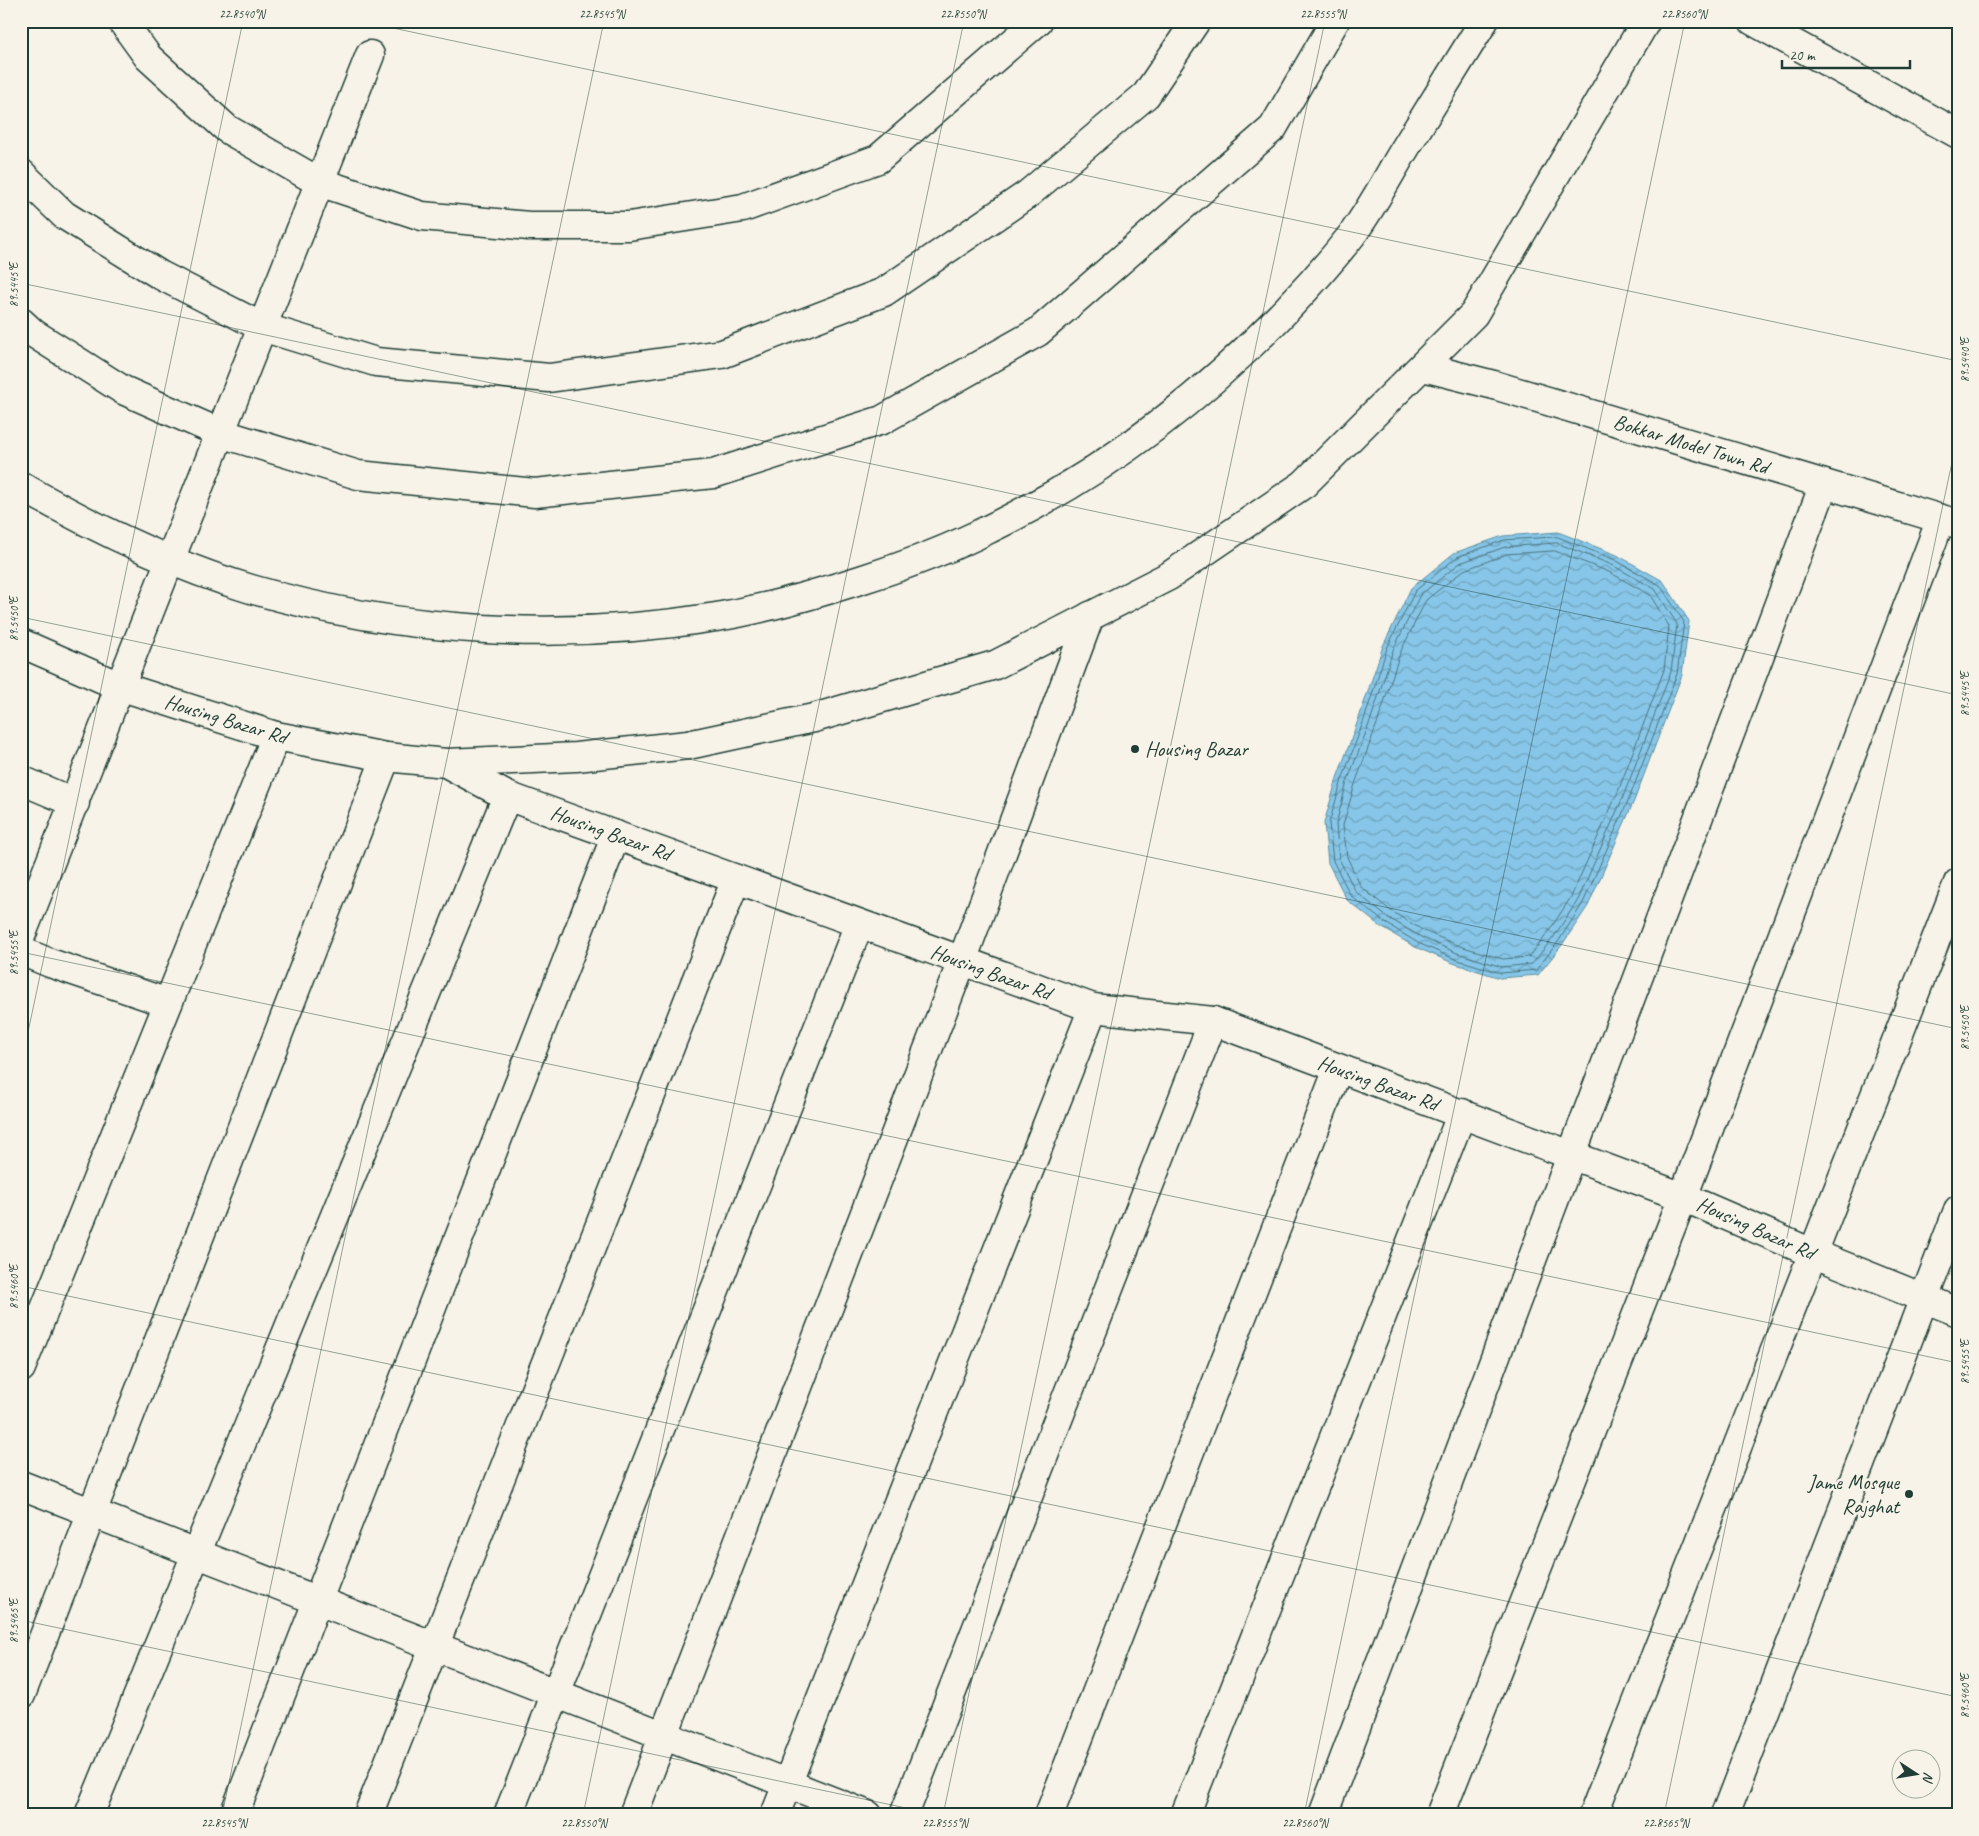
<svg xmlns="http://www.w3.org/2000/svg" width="1979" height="1836" font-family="Caveat,sans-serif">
<defs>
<pattern id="water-waves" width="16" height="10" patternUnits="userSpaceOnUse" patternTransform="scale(1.25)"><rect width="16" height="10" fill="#87c6e8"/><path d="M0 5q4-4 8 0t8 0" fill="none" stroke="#6ea2bd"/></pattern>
</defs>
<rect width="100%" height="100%" fill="#f7f3e8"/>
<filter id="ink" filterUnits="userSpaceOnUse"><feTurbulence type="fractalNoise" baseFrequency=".02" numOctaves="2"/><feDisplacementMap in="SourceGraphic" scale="10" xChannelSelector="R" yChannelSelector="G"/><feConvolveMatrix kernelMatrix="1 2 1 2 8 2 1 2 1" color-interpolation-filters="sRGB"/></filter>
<g filter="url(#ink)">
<!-- water -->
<polygon fill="url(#water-waves)" stroke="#5d8fa0" points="1558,532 1617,555 1663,581 1689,621 1682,675 1634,801 1588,906 1562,945 1538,975 1500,978 1453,963 1415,947 1381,927 1347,900 1328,863 1324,823 1337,778 1360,715 1383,646 1411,588 1454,553 1503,536"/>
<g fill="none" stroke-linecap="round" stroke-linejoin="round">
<!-- shore -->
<g stroke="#49747c" stroke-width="1">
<polygon points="1558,537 1615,560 1660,585 1684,622 1677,674 1629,799 1583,903 1558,942 1536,970 1501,973 1455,959 1418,943 1384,922 1351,896 1333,861 1329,823 1342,780 1365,717 1387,648 1415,591 1457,557 1504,540"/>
<polygon points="1557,543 1612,565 1655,589 1677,624 1671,672 1623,797 1578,900 1553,938 1532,964 1502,967 1457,953 1421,937 1387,917 1356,892 1339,859 1336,824 1347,782 1371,719 1393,650 1420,595 1460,563 1505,547"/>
<polygon points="1555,551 1609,572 1650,595 1669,626 1664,670 1617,794 1571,897 1547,934 1529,957 1503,959 1460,946 1424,931 1391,911 1361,887 1347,857 1343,825 1355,784 1378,721 1400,653 1426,600 1464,570 1507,554"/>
</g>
<defs>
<g id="minor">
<polyline points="122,21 148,57 227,129 319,182 422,216 529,226 629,226 743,208 878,159 1038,21"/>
<polyline points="1753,21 1958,134"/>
<polyline points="21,173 64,215 160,275 262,327 376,362 549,378 722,354 884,292 1028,194 1146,95 1196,21"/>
<polyline points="21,322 33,333 123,390 220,433 358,475 535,493 713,474 882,420 1038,332 1273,128 1335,21"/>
<polyline points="1423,367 1494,385 1958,524"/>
<path d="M21,486C94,528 170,565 251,589C401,633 562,642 716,617C765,609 813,595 860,580C904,566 948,550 989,529C1101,475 1202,398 1288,308C1310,285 1332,260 1351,236C1372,208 1388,176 1406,147C1432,105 1458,63 1484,21"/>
<polyline points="21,643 119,686 276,736 386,757 446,763 507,796 1093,1008 1213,1021 1683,1197 1812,1253 1958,1312"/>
<polyline points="447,763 576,757 688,745 814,718 995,665 1169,576 1304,484 1474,314 1646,21"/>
<polyline points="21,780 75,803"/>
<polyline points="21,936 370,55"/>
<polyline points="21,951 50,963 168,1003"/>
<polyline points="21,1368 276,736"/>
<polyline points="21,1485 868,1815"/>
<polyline points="21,1695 386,757"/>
<polyline points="89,1815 507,796"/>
<polyline points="234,1815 616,835"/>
<polyline points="368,1815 736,879"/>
<polyline points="508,1815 859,924"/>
<polyline points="633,1815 962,961 1090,616"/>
<polyline points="775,1815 1093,1008"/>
<polyline points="904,1815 1213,1021"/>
<polyline points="1049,1815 1338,1069"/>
<polyline points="1185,1815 1462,1113"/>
<polyline points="1323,1815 1824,484"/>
<polyline points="1440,1815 1683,1197 1941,519"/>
<polyline points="1593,1815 1958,883"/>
<polyline points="1725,1815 1958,1210"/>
</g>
</defs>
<!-- minor casing -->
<use href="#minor" stroke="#1f3d34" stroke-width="31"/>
<!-- minor -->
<use href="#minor" stroke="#f7f3e8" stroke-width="28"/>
</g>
</g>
<!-- ticks -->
<path fill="none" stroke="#1f3d34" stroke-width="1" stroke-opacity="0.45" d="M360,21L1958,361M1931,21L1958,27M21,283L1958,695M21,617L1958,1029M21,952L1958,1363M21,1065L243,21M21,1286L1958,1697M21,1620L939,1815M222,1815L604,21M583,1815L964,21M943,1815L1325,21M1304,1815L1685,21M1664,1815L1958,434"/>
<!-- markers -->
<g fill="#1f3d34" stroke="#f7f3e8" stroke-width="2">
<circle cx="1135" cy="749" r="5"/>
<circle cx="1909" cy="1494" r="5"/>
</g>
<g text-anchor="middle" stroke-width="5" stroke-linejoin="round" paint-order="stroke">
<!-- street labels -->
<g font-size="21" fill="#1f3d34" stroke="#f7f3e8">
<text transform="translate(1691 444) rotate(17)" y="7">Bokkar Model Town Rd</text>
<text transform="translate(226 719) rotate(17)" y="7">Housing Bazar Rd</text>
<text transform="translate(611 833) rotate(20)" y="7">Housing Bazar Rd</text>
<text transform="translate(991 972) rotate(20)" y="7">Housing Bazar Rd</text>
<text transform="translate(1378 1083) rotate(20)" y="7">Housing Bazar Rd</text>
<text transform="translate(1756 1228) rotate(24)" y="7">Housing Bazar Rd</text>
</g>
<!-- poi labels -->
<g font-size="21" fill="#1f3d34" stroke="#f7f3e8" text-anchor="start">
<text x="1145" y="756">Housing Bazar</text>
<text x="1899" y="1489" text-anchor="end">Jame Mosque<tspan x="1899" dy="24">Rajghat</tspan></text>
</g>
</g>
<!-- margin -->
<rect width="1979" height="1836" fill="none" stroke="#f7f3e8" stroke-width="55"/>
<!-- north arrow -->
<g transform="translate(1916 1774) rotate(102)"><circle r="24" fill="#f7f3e8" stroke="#a1aaa0"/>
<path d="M0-4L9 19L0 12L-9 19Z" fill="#1f3d34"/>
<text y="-8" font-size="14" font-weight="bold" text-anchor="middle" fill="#1f3d34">N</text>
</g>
<!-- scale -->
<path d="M1782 60v8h128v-8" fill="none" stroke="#1f3d34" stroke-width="2.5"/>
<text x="1789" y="60" font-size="15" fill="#1f3d34" stroke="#f7f3e8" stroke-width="4" paint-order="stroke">20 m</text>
<rect x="28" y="28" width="1924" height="1780" fill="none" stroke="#1f3d34" stroke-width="2"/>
<g font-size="12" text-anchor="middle" fill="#1f3d34">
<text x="242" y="18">22.8540°N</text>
<text x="602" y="18">22.8545°N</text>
<text x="963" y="18">22.8550°N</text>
<text x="1323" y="18">22.8555°N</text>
<text x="1684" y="18">22.8560°N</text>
<text transform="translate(14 285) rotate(-90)" y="4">89.5445°E</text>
<text transform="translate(1965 360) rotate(-90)" y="4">89.5440°E</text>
<text transform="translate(14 619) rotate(-90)" y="4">89.5450°E</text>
<text transform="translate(1965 694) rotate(-90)" y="4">89.5445°E</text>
<text transform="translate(14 953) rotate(-90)" y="4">89.5455°E</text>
<text transform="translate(1965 1028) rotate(-90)" y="4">89.5450°E</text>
<text transform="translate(14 1287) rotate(-90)" y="4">89.5460°E</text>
<text transform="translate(1965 1362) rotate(-90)" y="4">89.5455°E</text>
<text transform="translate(14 1621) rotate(-90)" y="4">89.5465°E</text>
<text transform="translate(1965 1696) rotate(-90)" y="4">89.5460°E</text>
<text x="224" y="1827">22.8545°N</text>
<text x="584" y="1827">22.8550°N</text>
<text x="945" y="1827">22.8555°N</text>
<text x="1305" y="1827">22.8560°N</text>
<text x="1666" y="1827">22.8565°N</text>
</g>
</svg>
